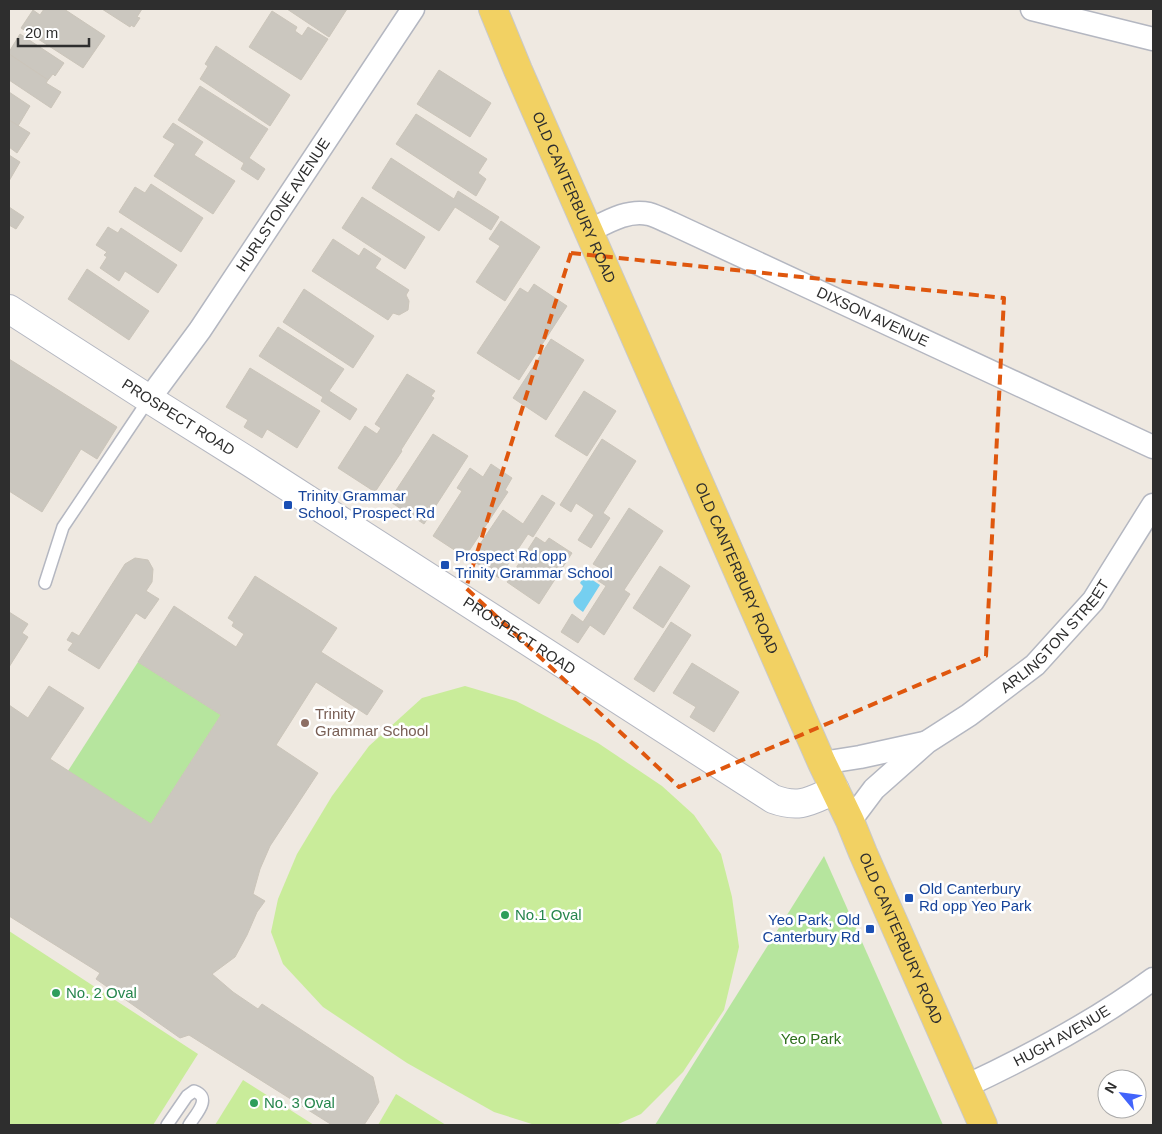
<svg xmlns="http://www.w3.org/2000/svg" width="1162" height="1134" font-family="Arial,sans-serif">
<rect width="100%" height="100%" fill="#efe9e1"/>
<!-- green -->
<g fill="#b6e59e">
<polygon points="138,662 221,715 151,824 68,771"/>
<polygon points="824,856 943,1125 655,1125"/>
</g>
<!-- pitch -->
<g fill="#c9ec9a">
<polygon points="465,686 516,701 598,743 662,786 694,815 721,854 732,897 739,947 724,1010 683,1072 641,1114 616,1125 535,1125 494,1112 407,1063 323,1007 283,964 271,932 278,899 297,854 332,796 369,746 422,698"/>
<polygon points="9,931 198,1054 153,1125 9,1125"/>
<polygon points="243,1080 314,1125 215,1125"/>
<polygon points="396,1094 446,1125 378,1125"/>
</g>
<!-- water -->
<path fill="#75cff0" d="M585,575L600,585L583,612C563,598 580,599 583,586L580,583Z"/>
<!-- building -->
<g fill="#cbc7bf" stroke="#cbc5ba">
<polygon points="44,9 64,9 105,36 83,68 21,28 33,10 40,15"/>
<polygon points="102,9 142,9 137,17 140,18 134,27 131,25 130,27"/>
<polygon points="287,9 347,9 329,37"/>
<polygon points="272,11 297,27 295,31 302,36 308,27 328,39 301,80 249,47"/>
<polygon points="20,34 64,63 55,76 53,74 48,80 9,54 9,52"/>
<polygon points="216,46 290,95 270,126 200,79 208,66 205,64"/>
<polygon points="9,54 48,80 46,83 61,92 51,108 9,80"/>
<polygon points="439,70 491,103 470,137 417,104"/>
<polygon points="200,86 268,129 249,158 265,169 258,180 241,169 244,163 178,120"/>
<polygon points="9,92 30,106 18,126 9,120"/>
<polygon points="416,114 487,159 478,173 486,179 476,196 396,144"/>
<polygon points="9,120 30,133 17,153 9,147"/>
<polygon points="173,123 203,142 194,155 235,181 213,214 154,176 175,144 163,137"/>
<polygon points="9,155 20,162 9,181"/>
<polygon points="391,158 454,199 458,191 499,217 491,230 455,207 439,231 372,188"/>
<polygon points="151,184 203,218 181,252 119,212 135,187 145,193"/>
<polygon points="362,197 425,237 405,269 342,228"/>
<polygon points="9,207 24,217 16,229 9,225"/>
<polygon points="501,221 540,247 505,301 476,282 500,246 489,239"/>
<polygon points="108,227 118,233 121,228 177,265 158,293 125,271 119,281 100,268 107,257 104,255 107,252 96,245"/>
<polygon points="333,239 359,256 364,248 381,259 375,268 409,290 406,295 409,301 408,310 399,315 393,313 388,320 312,271"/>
<polygon points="87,269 149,311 129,340 68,299"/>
<polygon points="534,284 567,306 519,380 477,353 520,288 528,293"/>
<polygon points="304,289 374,336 353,368 283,322"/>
<polygon points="278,327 344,369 329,391 357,409 350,420 321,401 323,397 259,356"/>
<polygon points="551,339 584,360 546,420 513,398"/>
<polygon points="9,359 117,427 97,459 81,449 42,512 9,491"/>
<polygon points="250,368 320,411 297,448 267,429 262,438 244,427 248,420 226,407"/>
<polygon points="407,374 435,391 431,396 434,398 401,450 402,451 375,492 338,468 365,426 377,434 381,428 375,424"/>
<polygon points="584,391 616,411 587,456 555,436"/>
<polygon points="433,434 468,456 424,524 389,501"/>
<polygon points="602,439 636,461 603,513 610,518 591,548 578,540 594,515 576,503 571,512 560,505"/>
<polygon points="491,464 512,478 505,490 508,492 465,557 433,536 462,491 457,488 470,468 483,477"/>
<polygon points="542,495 555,503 533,537 528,534 499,578 470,559 503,510 523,524"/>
<polygon points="629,508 663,531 624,590 630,594 604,635 590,625 578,643 561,632 572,614 583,622 606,586 594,578 600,568 593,564"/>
<polygon points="536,537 545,543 549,538 572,553 539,604 507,582"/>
<polygon points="135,558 148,560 153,569 152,582 146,591 159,599 145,619 136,613 99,669 68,650 73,643 67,640 72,632 79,636 125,564"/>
<polygon points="660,566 690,586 663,628 633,608"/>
<polygon points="255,576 337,628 321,652 383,691 367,715 316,682 276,745 318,773 270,846 260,869 253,894 265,901 257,912 247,935 235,957 212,974 233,992 258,1009 262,1004 373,1077 379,1102 364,1125 332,1125 189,1035 180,1038 96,979 100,973 9,916 9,705 28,718 49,686 84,708 50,759 151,824 221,715 138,662 174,606 236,647 244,634 232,626 234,622 228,618"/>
<polygon points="9,612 28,624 22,633 28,637 9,667"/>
<polygon points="671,622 691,635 654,692 634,679"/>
<polygon points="692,663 739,692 714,732 690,717 696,707 673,693"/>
</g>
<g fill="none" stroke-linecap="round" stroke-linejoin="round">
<defs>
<g id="service">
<polyline points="45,583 63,527 149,399"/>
<path d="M167,1125L187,1096L194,1091C213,1098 195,1115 189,1125"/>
</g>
<g id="minor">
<polyline points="1032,9 1153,39"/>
<path id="s1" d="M589,231C607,222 628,209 649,214C656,216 664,220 671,223L1153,447"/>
<path id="s2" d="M149,399L200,330L413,9"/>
<polyline points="822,763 860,757 924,743"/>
<path id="s3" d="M850,821L874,789L927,742L969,715L1035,665L1093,601L1153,505"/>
<path id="s4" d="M966,1086C1030,1056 1096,1021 1153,979"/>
</g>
<g id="tertiary">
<path id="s5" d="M9,309L149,399L251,463L773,799C800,809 810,801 835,790"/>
</g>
<g id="primary">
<path id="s6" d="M493,9L518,70L822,763L850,821L863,853L983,1125"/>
</g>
</defs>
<!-- service casing -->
<use href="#service" stroke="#b4b7c1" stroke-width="14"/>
<!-- minor casing -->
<use href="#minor" stroke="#b4b7c1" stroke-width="25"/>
<!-- tertiary casing -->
<use href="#tertiary" stroke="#b4b7c1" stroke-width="30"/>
<!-- primary casing -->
<use href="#primary" stroke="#c9c9c9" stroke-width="30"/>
<!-- service -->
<use href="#service" stroke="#fff" stroke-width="11"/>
<!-- minor -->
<use href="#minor" stroke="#fff" stroke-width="22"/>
<!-- tertiary -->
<use href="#tertiary" stroke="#fff" stroke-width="28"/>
<!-- primary -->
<use href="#primary" stroke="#f2d163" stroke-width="28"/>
</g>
<!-- marked area -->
<path fill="none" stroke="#df570e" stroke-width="4" stroke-dasharray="10 6" stroke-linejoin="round" d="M571,253L1004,298L986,656L679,787L466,588Z"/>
<!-- markers -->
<g fill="#1a4fb4" stroke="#fff" stroke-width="2">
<rect x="283" y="500" width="10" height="10" rx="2.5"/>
<rect x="440" y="560" width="10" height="10" rx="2.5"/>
<rect x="904" y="893" width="10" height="10" rx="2.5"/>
<rect x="865" y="924" width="10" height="10" rx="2.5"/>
</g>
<circle fill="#8d6e63" stroke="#fff" stroke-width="2" cx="305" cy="723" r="5"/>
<g fill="#2e9e5b" stroke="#fff" stroke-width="2">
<circle cx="505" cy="915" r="5"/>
<circle cx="56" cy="993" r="5"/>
<circle cx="254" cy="1103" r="5"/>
</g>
<g text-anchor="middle" stroke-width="5" stroke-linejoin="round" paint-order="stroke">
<!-- street labels -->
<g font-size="15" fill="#2e2e2e" stroke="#fff">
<text dy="5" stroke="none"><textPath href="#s6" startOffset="205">OLD CANTERBURY ROAD</textPath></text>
<text dy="5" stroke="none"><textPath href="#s2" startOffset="236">HURLSTONE AVENUE</textPath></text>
<text dy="5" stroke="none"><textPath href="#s1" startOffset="310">DIXSON AVENUE</textPath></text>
<text dy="5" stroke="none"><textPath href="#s5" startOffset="201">PROSPECT ROAD</textPath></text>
<text dy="5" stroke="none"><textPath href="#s6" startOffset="610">OLD CANTERBURY ROAD</textPath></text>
<text dy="5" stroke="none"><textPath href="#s3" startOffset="278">ARLINGTON STREET</textPath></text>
<text dy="5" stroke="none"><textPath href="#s5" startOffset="606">PROSPECT ROAD</textPath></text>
<text dy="5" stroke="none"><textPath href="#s6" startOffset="1015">OLD CANTERBURY ROAD</textPath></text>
<text dy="5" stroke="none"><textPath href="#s4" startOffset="108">HUGH AVENUE</textPath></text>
</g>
<!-- transit labels -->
<g font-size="15" fill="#164399" stroke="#fff" text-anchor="start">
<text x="298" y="501">Trinity Grammar<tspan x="298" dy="17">School, Prospect Rd</tspan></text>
<text x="455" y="561">Prospect Rd opp<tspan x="455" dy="17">Trinity Grammar School</tspan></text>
<text x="919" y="894">Old Canterbury<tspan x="919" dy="17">Rd opp Yeo Park</tspan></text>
<text x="860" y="925" text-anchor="end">Yeo Park, Old<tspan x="860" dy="17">Canterbury Rd</tspan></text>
</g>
<!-- education labels -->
<g font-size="15" fill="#785e54" stroke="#fff" text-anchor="start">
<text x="315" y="719">Trinity<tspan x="315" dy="17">Grammar School</tspan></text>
</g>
<!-- leisure labels -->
<g font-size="15" fill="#27864d" stroke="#fff" text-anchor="start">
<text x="515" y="920">No.1 Oval</text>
<text x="66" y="998">No. 2 Oval</text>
<text x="264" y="1108">No. 3 Oval</text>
</g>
<!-- park labels -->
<g font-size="15" fill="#2c6e1b" stroke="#fff">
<text x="811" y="1044">Yeo Park</text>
</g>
</g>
<!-- border -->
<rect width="1162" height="1134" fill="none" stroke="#2e2e2e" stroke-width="20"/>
<!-- north arrow -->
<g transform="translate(1122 1094) rotate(299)"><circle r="24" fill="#ffffff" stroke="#ababab"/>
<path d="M0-4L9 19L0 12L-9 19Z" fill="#4264fb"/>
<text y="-8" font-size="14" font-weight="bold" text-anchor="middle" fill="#2e2e2e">N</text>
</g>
<!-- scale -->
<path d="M18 38v8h71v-8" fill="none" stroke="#2e2e2e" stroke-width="2.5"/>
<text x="25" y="38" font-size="15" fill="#2e2e2e" stroke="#ffffff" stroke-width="4" paint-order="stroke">20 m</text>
</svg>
